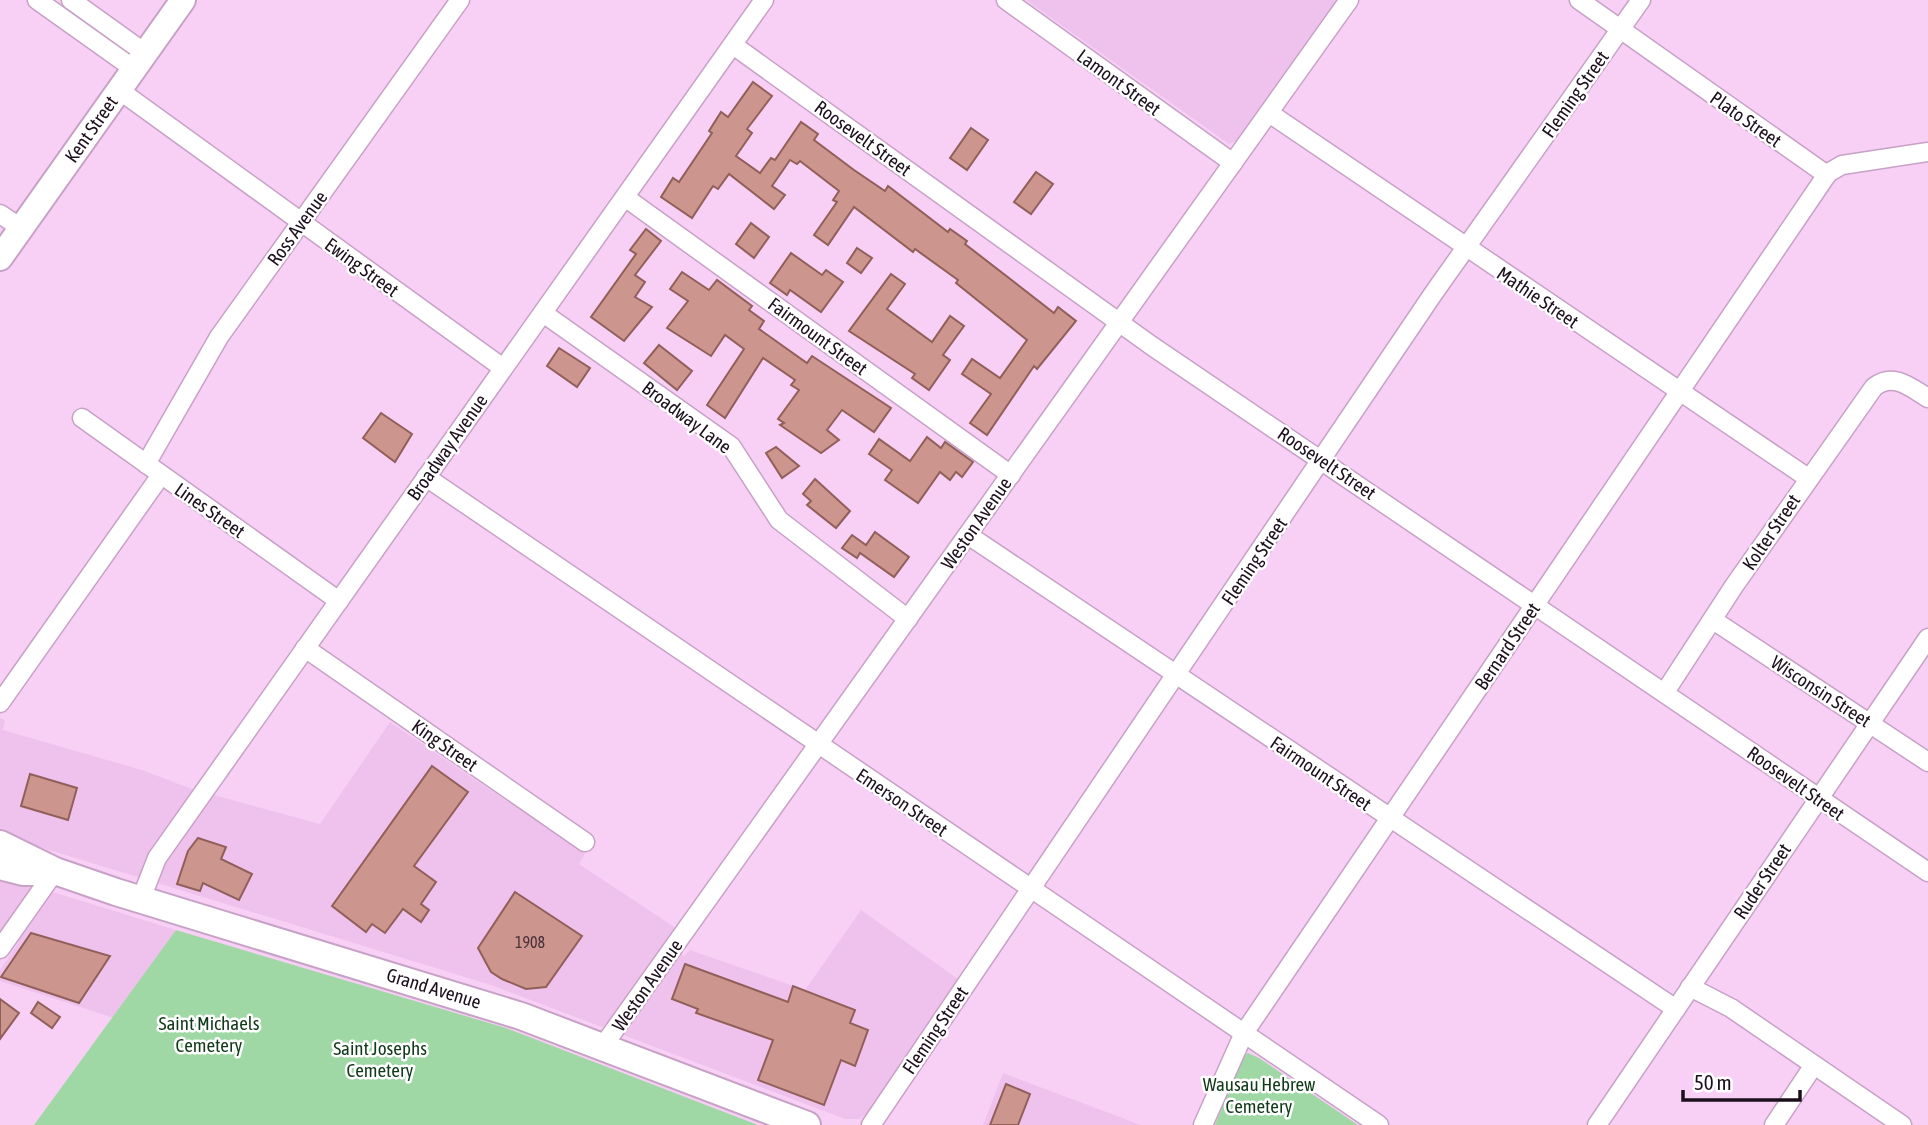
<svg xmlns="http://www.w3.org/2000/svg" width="1928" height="1125" font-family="'Asap Condensed',sans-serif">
<rect width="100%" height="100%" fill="#f8d0f6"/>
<!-- built -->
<g fill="#efc2ee">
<polygon points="1026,0 1338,0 1240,139 1229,144"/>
<polygon points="0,718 5,720 3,730 142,770 192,789 320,824 390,722 585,854 579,864 676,928 665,944 684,956 690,950 805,990 861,910 958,979 866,1114 859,1119 845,1119 491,985 0,835"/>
<polygon points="0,876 82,901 176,930 114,1018 0,981 0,970 19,942 0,935"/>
<polygon points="1003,1073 1141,1125 983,1125"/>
</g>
<!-- green -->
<g fill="#a0d8a5">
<polygon points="176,930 506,1028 758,1125 34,1125"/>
<polygon points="1248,1053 1259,1058 1358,1125 1215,1125 1242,1057"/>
</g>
<!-- building -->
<g fill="#cc958e" stroke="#915f59" stroke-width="2">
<polygon points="753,82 772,96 747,129 752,133 736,156 760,173 771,158 775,160 801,122 818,134 814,140 854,170 885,191 888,186 948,232 950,229 967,241 965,244 1054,313 1058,307 1076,321 1037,369 1034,366 987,435 970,423 991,394 962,374 972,359 1000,378 1027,340 956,283 958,280 915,249 913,252 854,207 828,245 814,235 837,202 833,200 839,191 800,161 797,164 790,160 772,186 785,195 774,209 729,174 718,189 713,186 692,218 661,197 673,178 679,182 712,133 709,131 721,112 728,117"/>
<polygon points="971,128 988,140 967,170 950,158"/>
<polygon points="1036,172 1053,184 1031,214 1014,202"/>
<polygon points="751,223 769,237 754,258 736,244"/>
<polygon points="646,229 661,241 635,275 645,282 635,297 652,307 624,341 591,317 636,254 630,250"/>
<polygon points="857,248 872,258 861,273 847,263"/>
<polygon points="791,253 822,275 826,270 843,282 821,312 790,290 787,295 770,283"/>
<polygon points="682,272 709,290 717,280 752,306 749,310 764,321 759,329 807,363 812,356 891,408 874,432 842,410 827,430 839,440 821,453 780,425 784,423 778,419 799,390 791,385 795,380 763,358 725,418 707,405 744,349 725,335 711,356 667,328 688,301 670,289"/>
<polygon points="891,274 905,284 887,309 932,342 950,316 964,326 943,355 950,360 929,390 912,378 915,374 849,331"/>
<polygon points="659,345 692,371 677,390 644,363"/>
<polygon points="559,348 590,368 577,387 547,366"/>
<polygon points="381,413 412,434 395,462 363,438"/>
<polygon points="927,437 941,448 945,442 973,462 962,477 956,472 950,480 940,472 918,503 885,480 892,470 869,454 879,439 910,461"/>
<polygon points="776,447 799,466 782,478 766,453"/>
<polygon points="815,479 850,511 836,528 807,505 811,501 803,494"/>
<polygon points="875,532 909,557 894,577 860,553 857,558 842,548 852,535 866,545"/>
<polygon points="432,766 468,792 414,866 436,882 421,904 429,910 421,922 403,909 385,933 372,924 366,932 332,906"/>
<polygon points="30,774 77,788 68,820 21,806"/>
<polygon points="198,838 226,847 221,859 252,874 239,900 203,883 200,891 177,884 188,851"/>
<polygon points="515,892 582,936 546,987 526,989 502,979 491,972 478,948"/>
<polygon points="31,933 110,956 79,1003 1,977"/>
<polygon points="685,964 788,1002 793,986 855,1010 850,1023 868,1030 855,1066 841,1060 824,1105 758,1080 773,1040 696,1013 698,1009 672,999"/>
<polygon points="0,999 19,1013 0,1039"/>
<polygon points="38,1002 60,1017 52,1028 31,1013"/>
<polygon points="1006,1084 1030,1094 1018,1125 990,1125"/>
</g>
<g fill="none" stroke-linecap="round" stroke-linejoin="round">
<defs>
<g id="street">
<polyline points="37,0 134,69"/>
<polyline points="71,0 145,53"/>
<polyline points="1006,0 1233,163"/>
<polyline points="1579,0 1827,175"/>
<polyline points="733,45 1152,346 1928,872"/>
<polyline points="119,90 503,368"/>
<polyline points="1269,113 1808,478"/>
<polyline points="626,198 1011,475"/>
<polyline points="0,214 21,228"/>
<polyline points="543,313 731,446 779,520 908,619"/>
<polyline points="82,418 339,601"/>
<polyline points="146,464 219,337 460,0"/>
<polyline points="426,477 1379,1125"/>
<polyline points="968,535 1676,1009"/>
<polyline points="1713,620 1928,762"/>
<polyline points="305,648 585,842"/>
<path d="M1665,692L1734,586L1874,387C1893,372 1910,387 1928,398"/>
<polyline points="0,703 161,475"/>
<polyline points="141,899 157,858 764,0"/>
<polyline points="0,949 55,871"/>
<polyline points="1690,987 1731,1008 1902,1125"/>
<polyline points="603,1046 1349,0"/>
<polyline points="871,1125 1433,294 1641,0"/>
<polyline points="1203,1125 1244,1033 1828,173 1842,165 1928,152"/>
<polyline points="1597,1125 1928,638"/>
<polyline points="1774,1125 1814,1065"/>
</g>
<polyline id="secondary" points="0,258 183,0"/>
<g id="primary">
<polyline points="0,844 55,871 116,892 521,1016 807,1125"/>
<polyline points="0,866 23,872 53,872"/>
</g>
</defs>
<!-- street casing -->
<use href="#street" stroke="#c7a1c6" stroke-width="21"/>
<!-- secondary casing -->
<use href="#secondary" stroke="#c7a1c6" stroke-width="28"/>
<!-- primary casing -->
<use href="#primary" stroke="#c7a1c6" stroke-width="30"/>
<!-- street -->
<use href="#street" stroke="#fff" stroke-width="18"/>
<!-- secondary -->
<use href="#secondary" stroke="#fff" stroke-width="24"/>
<!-- primary -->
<use href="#primary" stroke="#fff" stroke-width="26"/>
</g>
<g text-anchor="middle" stroke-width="5" stroke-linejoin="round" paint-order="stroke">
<!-- number labels -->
<g font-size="16" fill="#483038">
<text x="530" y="948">1908</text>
</g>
<!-- street labels -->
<g font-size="19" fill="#1c0f1c" stroke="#fff">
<text transform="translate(1119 82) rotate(36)" y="7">Lamont Street</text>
<text transform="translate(1575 94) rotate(-55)" y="7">Fleming Street</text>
<text transform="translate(1746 119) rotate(35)" y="7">Plato Street</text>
<text transform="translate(91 129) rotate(-55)" y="7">Kent Street</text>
<text transform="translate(863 138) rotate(36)" y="7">Roosevelt Street</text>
<text transform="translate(297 228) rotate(-54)" y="7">Ross Avenue</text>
<text transform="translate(362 267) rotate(36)" y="7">Ewing Street</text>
<text transform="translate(1538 297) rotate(34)" y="7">Mathie Street</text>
<text transform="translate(818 336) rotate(36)" y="7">Fairmount Street</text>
<text transform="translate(687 417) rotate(37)" y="7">Broadway Lane</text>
<text transform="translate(447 447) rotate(-55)" y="7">Broadway Avenue</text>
<text transform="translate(1327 463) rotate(34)" y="7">Roosevelt Street</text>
<text transform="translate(210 510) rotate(35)" y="7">Lines Street</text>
<text transform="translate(976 523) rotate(-55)" y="7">Weston Avenue</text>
<text transform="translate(1771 532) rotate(-56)" y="7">Kolter Street</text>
<text transform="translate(1254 561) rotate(-56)" y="7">Fleming Street</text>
<text transform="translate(1507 646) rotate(-56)" y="7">Bernard Street</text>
<text transform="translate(1821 691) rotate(33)" y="7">Wisconsin Street</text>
<text transform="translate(445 745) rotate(35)" y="7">King Street</text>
<text transform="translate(1321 773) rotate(34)" y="7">Fairmount Street</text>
<text transform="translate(1796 783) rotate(35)" y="7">Roosevelt Street</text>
<text transform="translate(902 802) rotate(34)" y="7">Emerson Street</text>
<text transform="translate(1762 881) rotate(-56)" y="7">Ruder Street</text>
<text transform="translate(647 985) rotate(-55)" y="7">Weston Avenue</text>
<text transform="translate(434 988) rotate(17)" y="7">Grand Avenue</text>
<text transform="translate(935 1030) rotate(-56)" y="7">Fleming Street</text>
</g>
<!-- park labels -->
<g font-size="19" fill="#103b18" stroke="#fff">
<text x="209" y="1030">Saint Michaels<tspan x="209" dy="22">Cemetery</tspan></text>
<text x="380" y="1055">Saint Josephs<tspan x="380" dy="22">Cemetery</tspan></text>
<text x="1259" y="1091">Wausau Hebrew<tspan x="1259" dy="22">Cemetery</tspan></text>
</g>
</g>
<!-- scale -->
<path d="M1683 1090v10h117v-10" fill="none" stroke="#1c0f1c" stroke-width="3.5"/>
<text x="1694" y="1090" font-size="21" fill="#1c0f1c" stroke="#ffffff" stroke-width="5" paint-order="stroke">50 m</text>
</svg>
